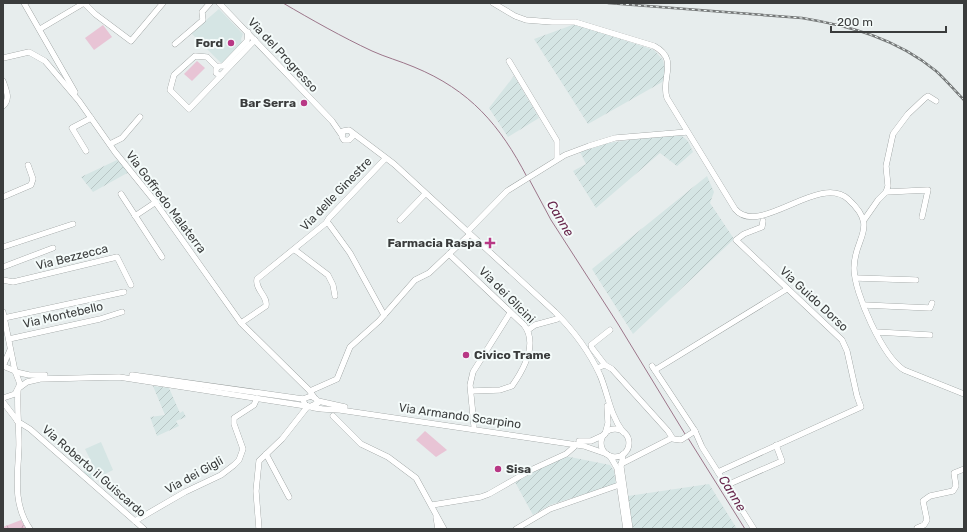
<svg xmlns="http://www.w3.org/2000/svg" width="967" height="532" font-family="Rubik,sans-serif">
<defs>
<pattern id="industrial-furrows" width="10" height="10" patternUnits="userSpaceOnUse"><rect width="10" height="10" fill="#d5e5e4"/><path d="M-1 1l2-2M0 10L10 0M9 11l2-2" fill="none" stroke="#b8c5c4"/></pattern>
<pattern id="park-crowns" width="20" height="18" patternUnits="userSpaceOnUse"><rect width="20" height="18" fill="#e8c4d5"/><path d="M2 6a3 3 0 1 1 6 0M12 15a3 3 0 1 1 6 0" fill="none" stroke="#c8a9b8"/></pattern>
</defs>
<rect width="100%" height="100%" fill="#e7eded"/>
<!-- built -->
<g fill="#d5e5e4">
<polygon points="219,9 243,34 241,39 242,43 222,64 191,33"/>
<polygon points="101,442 113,470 93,480 83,472 93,465 85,449"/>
</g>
<!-- industrial -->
<g fill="url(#industrial-furrows)">
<polygon points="575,24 654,50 663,60 665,70 664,81 588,124 534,39"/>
<polygon points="514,76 539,118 508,137 489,108"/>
<polygon points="659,136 682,136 688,141 693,152 677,166 660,153 596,208 573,171 586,164 580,152 608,143"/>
<polygon points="117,160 129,172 93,192 81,177"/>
<polygon points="707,176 714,192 710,203 734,239 633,334 592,269"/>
<polygon points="153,386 169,388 180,413 183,411 186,417 176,421 179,426 157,436 150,417 165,415"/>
<polygon points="565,456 610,465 614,471 616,484 550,505 533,515 515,482 556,458"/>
<polygon points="709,484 737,529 632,529 628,496"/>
</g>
<!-- park -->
<polygon fill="url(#park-crowns)" points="21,520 26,529 3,529 3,527"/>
<!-- garden -->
<g fill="#e8c4d5">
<polygon points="103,25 112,37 94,50 85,38"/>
<polygon points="197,61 205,68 192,81 184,74"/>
<polygon points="425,431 447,450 436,457 416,440"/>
</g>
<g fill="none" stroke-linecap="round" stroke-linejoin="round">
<!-- stream -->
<g stroke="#9c768a" stroke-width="1">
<path d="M283,3C312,20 342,37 372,51C385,57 400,61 414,67C470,90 500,125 527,177"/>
<polyline points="529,179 551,220 618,324 685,434"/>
<polyline points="688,438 745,529"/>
</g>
<defs>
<g id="minor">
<polyline points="24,3 75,92"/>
<polyline points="84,3 95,14 131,41 163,3"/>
<polyline points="219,3 332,121 341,134"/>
<path d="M493,3L515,16L526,20L552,22H575L654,46C680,60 660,78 667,98L735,209C759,238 819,173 848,199C880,228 854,237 854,268C854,293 883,357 904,370L964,394"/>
<polyline points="40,29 84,3"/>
<polyline points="175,44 203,20 202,12 210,3"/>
<polyline points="3,58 29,52 45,61 79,101 115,152 153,199 241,323 309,390 314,397"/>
<polyline points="509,61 557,141 557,159"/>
<polyline points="217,67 207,57 195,56 174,75 170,90 189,109 255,40"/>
<polyline points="221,76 216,73 216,69 219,66 223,66 247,41 248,32"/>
<path d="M3,81C6,90 11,99 3,106"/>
<path d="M352,133L353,136L349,140H344L342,137L343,131L349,130L394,164L555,312C574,331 589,351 600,375C608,394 610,415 623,432"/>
<polyline points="110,144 122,138 140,117"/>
<polyline points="86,151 72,128 91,118"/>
<polyline points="886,192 888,186 886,166 893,134 908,114 925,98 928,96 936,101"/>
<polyline points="121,194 162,257"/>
<polyline points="3,197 31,185 33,179 28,165"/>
<polyline points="135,216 156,202"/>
<polyline points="400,220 424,195"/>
<polyline points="864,220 878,200 886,192 928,190 922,217"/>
<polyline points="326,223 329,224 350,253 384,315"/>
<polyline points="468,231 507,191 565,155 589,146 615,138 687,132"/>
<polyline points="3,247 73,224"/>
<polyline points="295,250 328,275 333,285 335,296"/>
<path d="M449,254L524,325C538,343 524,369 512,386L500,390L471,391"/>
<polyline points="3,267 53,248"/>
<polyline points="856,278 916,280"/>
<polyline points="3,280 13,282 117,257 131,285"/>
<polyline points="864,305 930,308 932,303"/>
<polyline points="3,312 15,371"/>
<polyline points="4,318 124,292"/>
<path d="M241,323L266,306C268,296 255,290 257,279L326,223L329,218L384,160"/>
<polyline points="528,330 535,325 557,319"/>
<polyline points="876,332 930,335"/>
<polyline points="9,339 100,319 122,312"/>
<polyline points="605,365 592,348 591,345 610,330"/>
<polyline points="3,366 15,371 20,384 15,394 3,398"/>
<polyline points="3,366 10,350"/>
<polyline points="652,366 695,431 702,447 754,529"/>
<polyline points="597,368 605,365 612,369 668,431 673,439 681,440 695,431"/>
<polyline points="655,370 787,289"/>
<polyline points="16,372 29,375 45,375"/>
<polyline points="132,375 303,399"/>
<polyline points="19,388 27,382 40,379 119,377 306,406"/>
<path d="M18,390C17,409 19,427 19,445C18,475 12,503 30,529"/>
<polyline points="310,391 337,379 350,347 379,321 415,280 429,273 468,236"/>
<polyline points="318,401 345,407"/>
<polyline points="3,402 16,419"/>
<path d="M309,407L318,403L316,399L311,396L303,399L305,405C315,410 328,409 340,410L584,446L607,454"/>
<polyline points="333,416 361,444 388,457 416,478 444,529"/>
<polyline points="17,421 30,429 144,529"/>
<polyline points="474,426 470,385 473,372 510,313"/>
<circle cx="615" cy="443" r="14"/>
<polyline points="605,434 608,423 607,406"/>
<polyline points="579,441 591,441 604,435"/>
<polyline points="266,454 289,497"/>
<polyline points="623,454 621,467 630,529"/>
<polyline points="610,456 617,468 626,529"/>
<polyline points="621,464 672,438"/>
<polyline points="718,472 861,407 857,396 847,351 842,340 736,240 744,234 762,227 763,221"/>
<polyline points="727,485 782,461 776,445"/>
<polyline points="432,505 481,497 489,494 531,470 566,454 574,447 575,444"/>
<polyline points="436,517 438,529"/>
<polyline points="135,521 185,492 221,475 234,465 239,460 243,449 234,424 234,418 254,405 257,398"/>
<polyline points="917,528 924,525 927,520 923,501 930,496 953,491 956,486 954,473 964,469"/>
<polyline points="259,529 256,491 259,461 282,439 308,406"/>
<polyline points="516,529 550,509 619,485"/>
</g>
</defs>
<!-- minor casing -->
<use href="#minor" stroke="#878d8c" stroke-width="6"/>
<!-- minor -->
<use href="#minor" stroke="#fff" stroke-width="5.5"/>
<defs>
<path id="rail" d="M608,3L802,18C851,26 897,39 936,71C946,80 955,91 964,100"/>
</defs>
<!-- rail casing -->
<use href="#rail" stroke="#747777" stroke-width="2.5"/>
<!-- rail -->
<use href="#rail" stroke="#f4fbfa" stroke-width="1" stroke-dasharray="3" stroke-linecap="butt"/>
</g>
<!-- markers -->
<g fill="#b83885" stroke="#f4fbfa" stroke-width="1.5">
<circle cx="231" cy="43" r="4"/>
<circle cx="304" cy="103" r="4"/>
<path d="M488 237h4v4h4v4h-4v4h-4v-4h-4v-4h4z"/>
<circle cx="466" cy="355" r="4"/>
<circle cx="498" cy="469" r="4"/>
</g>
<g text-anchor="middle" stroke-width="4" stroke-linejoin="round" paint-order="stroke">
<!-- poi labels -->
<g font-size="12" font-weight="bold" fill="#3a3c3c" stroke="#f4fbfa" text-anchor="end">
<text x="223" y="47">Ford</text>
<text x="296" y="107">Bar Serra</text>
<text x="482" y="247">Farmacia Raspa</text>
<text x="474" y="359" text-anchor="start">Civico Trame</text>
<text x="506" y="473" text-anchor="start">Sisa</text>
</g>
<!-- street labels -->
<g font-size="12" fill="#3a3c3c" stroke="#f4fbfa">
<text transform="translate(283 55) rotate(47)" y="4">Via del Progresso</text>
<text transform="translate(336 194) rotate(-46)" y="4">Via delle Ginestre</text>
<text transform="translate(166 202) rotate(53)" y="4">Via Goffredo Malaterra</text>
<text transform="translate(72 257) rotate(-14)" y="4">Via Bezzecca</text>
<text transform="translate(507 295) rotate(45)" y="4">Via dei Glicini</text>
<text transform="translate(814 299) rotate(43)" y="4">Via Guido Dorso</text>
<text transform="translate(63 315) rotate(-13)" y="4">Via Montebello</text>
<text transform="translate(460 416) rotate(8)" y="4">Via Armando Scarpino</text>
<text transform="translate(94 471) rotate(41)" y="4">Via Roberto il Guiscardo</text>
<text transform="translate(194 475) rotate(-29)" y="4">Via dei Gigli</text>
</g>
<!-- water labels -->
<g font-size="13" font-style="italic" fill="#67254b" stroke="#f4fbfa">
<text transform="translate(561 218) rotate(59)" y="5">Canne</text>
<text transform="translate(733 493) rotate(58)" y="5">Canne</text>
</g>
</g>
<!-- border -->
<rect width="967" height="532" fill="none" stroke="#3a3c3c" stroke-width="8"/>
<!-- scale -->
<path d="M831 26v6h115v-6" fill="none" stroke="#3a3c3c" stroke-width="2"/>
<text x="837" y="26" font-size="12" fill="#3a3c3c" stroke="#f4fbfa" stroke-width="3" paint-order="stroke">200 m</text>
</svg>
